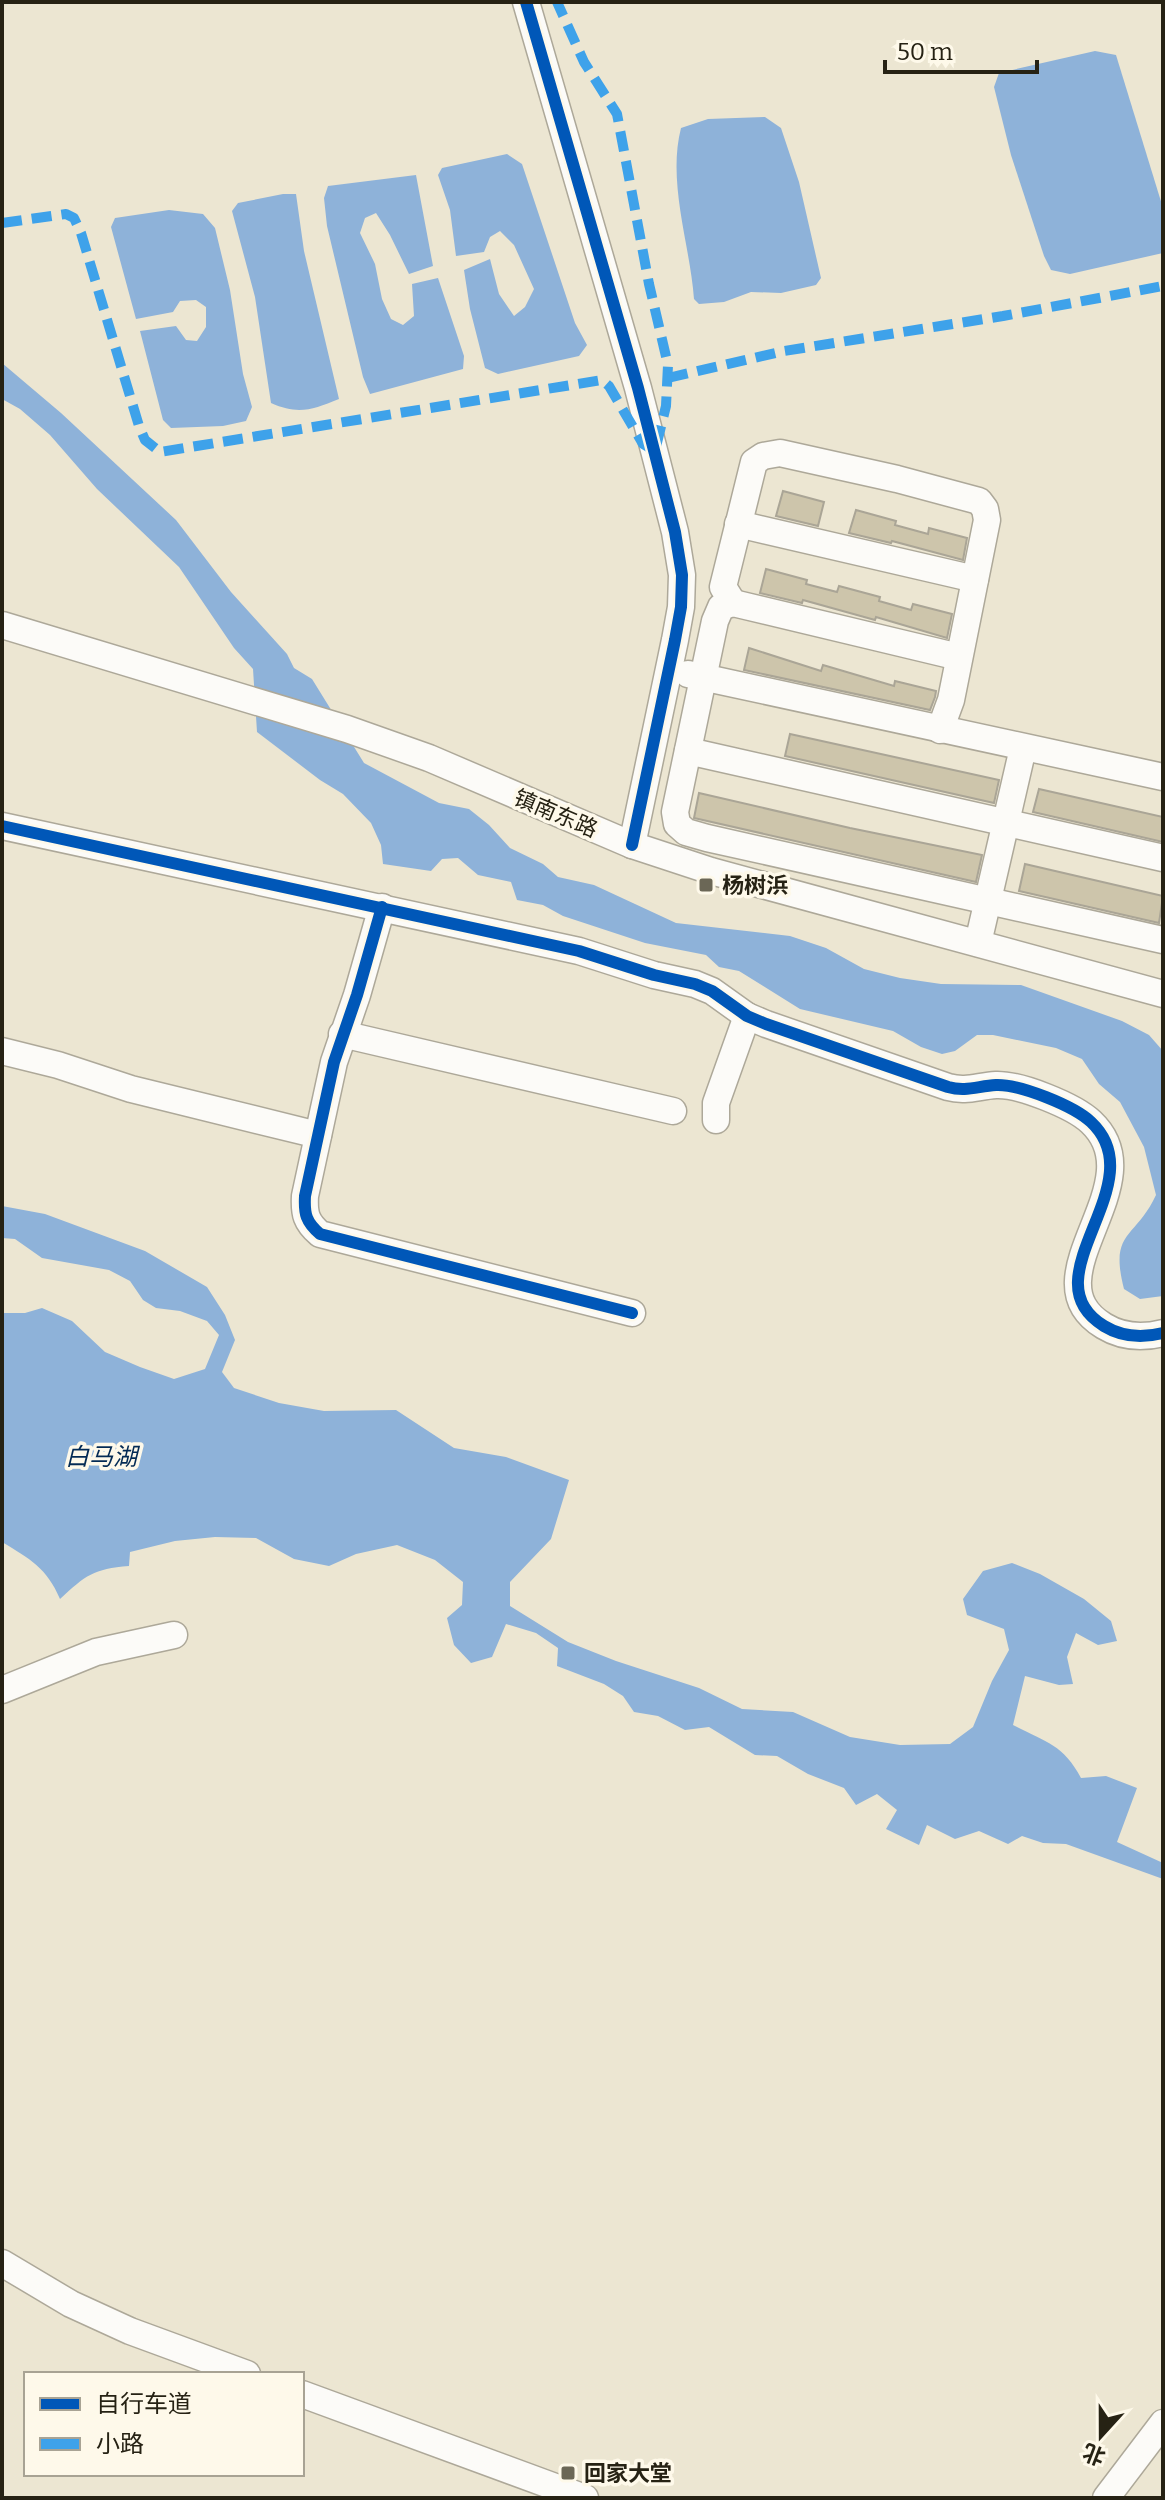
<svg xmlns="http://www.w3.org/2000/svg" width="1165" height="2500" font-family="Bitter,'Noto Sans SC',serif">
<rect width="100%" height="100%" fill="#ece6d2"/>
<!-- water -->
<g fill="#8eb2d9">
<polygon points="1095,51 1116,55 1163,208 1163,253 1070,274 1051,270 1044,256 1011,155 994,87 999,73"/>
<path d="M765,117L781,128L799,182L821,278L816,285L781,293L751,292L724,302L699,304L694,299C690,244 667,183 681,128L708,119Z"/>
<polygon points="507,154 522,164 575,323 587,345 579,356 498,374 485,368 470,309 464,270 490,259 499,294 514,316 525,307 534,289 514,245 500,231 490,237 484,252 456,256 450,210 438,175 442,168"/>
<polygon points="416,175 433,266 409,274 390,235 376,213 365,218 360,233 375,264 382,299 391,319 403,325 414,316 412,284 438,278 464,356 463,369 370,394 363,377 327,226 324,198 328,186"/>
<path d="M283,194H296L304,251L339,399C312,410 298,415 271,403L255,297L232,211L238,203Z"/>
<polygon points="169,210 203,214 215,228 230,290 243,374 252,407 246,421 223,426 171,428 163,420 140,331 176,326 186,340 197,341 206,327 206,307 196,300 180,301 173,312 136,319 111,227 115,218"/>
<path d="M2,363L61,413L176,520L231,592L287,654L294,668L312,679L364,763L439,803L469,809L489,825L510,848L543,864L558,877L594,885L676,923L790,936L826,948L864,969L900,978L941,984L1021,985L1122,1021L1149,1035L1163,1051V1296L1140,1299L1124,1289C1109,1230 1135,1240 1156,1195L1144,1147L1120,1102L1099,1084L1082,1059L1056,1048L993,1035H977L955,1051L942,1054L921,1047L893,1031L800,1009L739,971L719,967L706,955L645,943L563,916L543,905L517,900L511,882L478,875L458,858L442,859L431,871L383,864L381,845L371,823L343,794L320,780L257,732L253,669L234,648L179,567L97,489L50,435L20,409L2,399Z"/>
<path d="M2,1206L45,1214L145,1251L207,1287L225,1315L235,1340L222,1372L234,1388L279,1403L324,1411L396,1410L454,1448L506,1457L569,1480L551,1539L510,1582V1606L568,1642L616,1661L699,1688L742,1709L793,1712L850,1737L900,1745L950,1744L973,1727L992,1681L1009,1650L1004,1629L967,1615L963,1599L983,1571L1012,1563L1040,1574L1084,1599L1111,1621L1117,1641L1098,1645L1076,1633L1067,1657L1073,1684L1059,1685L1025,1676L1013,1725C1045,1742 1063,1744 1081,1778L1106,1776L1137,1788L1117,1842L1163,1863V1879L1066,1844L1043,1843L1022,1836L1008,1844L979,1831L955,1839L927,1825L919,1845L886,1829L897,1810L877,1794L856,1805L844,1788L808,1774L777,1756L755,1755L709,1727L685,1730L658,1716L634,1712L623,1696L604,1684L557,1666L558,1648L536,1633L506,1624L492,1657L471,1663L454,1645L447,1618L462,1605L463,1582L435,1560L397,1545L356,1554L329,1566L294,1559L256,1538L215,1537L175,1541L130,1552L129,1566C93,1569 86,1575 60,1599C47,1568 30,1559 2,1542V1313H25L42,1308L72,1321L105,1352L140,1367L174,1379L205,1369L219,1335L207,1321L180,1311L156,1308L143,1300L130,1281L109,1270L42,1258L15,1239L2,1238Z"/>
</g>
<!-- building -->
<g fill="#cdc5ab" stroke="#aaa596" stroke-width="2">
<polygon points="783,491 824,502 818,526 776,516"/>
<polygon points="856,510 896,521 895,525 928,534 929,528 967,538 963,560 892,541 891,543 849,533"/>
<polygon points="766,569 807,580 806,584 837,592 839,586 880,597 879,601 911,610 913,604 952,614 947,638 876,617 875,620 803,600 802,603 760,593"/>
<polygon points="749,648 821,671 823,665 894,686 895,681 936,691 935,697 930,710 744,670"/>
<polygon points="790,734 999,780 994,803 785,756"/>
<polygon points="1039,789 1163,817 1163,842 1033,812"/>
<polygon points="699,793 850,828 982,855 976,882 694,818"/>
<polygon points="1025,864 1163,896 1159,923 1019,891"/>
</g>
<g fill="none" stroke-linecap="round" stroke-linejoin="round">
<defs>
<g id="minor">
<polyline points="526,2 638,388 675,532 682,575 681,607 675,640 632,845"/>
<polyline points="738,524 975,579"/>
<polyline points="733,603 723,587 754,462 763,456 780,453 897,479 979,501 985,509 987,520 951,700 940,730"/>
<polyline points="2,625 347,729 429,758 632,845 711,871 1163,994"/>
<polyline points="959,657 733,603 721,607 715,621 675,812 677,824 686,832 707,838 1163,940"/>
<polyline points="688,674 1163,777"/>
<polyline points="688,751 1163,858"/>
<path d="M2,826L579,951L654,975L695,984L712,991L747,1016L766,1024L948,1087C966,1092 978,1086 996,1085C1020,1084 1074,1106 1091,1122C1157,1184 1025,1278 1104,1326C1122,1337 1143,1338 1163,1333"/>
<path d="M382,907L357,995L334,1062L305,1196C304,1214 306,1222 320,1234L632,1313"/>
<polyline points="978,943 1023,748"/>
<polyline points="342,1034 673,1111"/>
<polyline points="2,1051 58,1065 131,1089 318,1135"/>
<polyline points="716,1120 716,1103 747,1016"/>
<polyline points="2,1690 96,1652 174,1635"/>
<polyline points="2,2263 71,2304 130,2331 247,2374"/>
<polyline points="302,2394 585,2498"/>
<polyline points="1106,2498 1163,2423"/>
</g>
</defs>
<!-- minor casing -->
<use href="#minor" stroke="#ada899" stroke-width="29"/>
<!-- minor -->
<use href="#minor" stroke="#fcfbf8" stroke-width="26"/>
<!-- quiet -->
<g stroke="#3ea2ea" stroke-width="10" stroke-dasharray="20 10" stroke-linecap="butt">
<polyline points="2,223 66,214 74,218 81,233 139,426 145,440 160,452 602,380 609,386 643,444 655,451 666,406 668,365 649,284 617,114 584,62 557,2"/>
<polyline points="668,378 784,351 1003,316 1163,286"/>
</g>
<defs>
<g id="cycleway">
<polyline points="526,2 638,388 675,532 682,575 681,607 675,640 632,845"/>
<path d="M2,826L579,951L654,975L695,984L712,991L747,1016L766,1024L948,1087C966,1092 978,1086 996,1085C1020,1084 1074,1106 1091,1122C1157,1184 1025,1278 1104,1326C1122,1337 1143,1338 1163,1333"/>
<path d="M382,907L357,995L334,1062L305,1196C304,1214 306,1222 320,1234L632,1313"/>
</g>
</defs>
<!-- cycleway casing -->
<use href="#cycleway" stroke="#fef9ea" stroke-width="17"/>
<!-- cycleway -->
<use href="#cycleway" stroke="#0057b8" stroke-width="12"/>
</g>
<!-- markers -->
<g fill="#6b6756" stroke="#fef9ea" stroke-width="3">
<rect x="698" y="877" width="16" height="16" rx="4"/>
<rect x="560" y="2465" width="16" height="16" rx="4"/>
</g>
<g text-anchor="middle" stroke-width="7" stroke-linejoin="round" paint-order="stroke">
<!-- street labels -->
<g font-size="22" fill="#262214" stroke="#fef9ea">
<text transform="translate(556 813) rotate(23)" y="8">镇南东路</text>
</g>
<!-- poi labels -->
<g font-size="22" font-weight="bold" fill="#262214" stroke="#fef9ea" text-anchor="start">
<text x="722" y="893">杨树浜</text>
<text x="584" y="2481">回家大堂</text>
</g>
<!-- water labels -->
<g font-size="24" font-style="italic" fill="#032a54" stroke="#fef9ea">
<text x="101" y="1465">白马湖</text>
</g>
</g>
<!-- border -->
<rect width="1165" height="2500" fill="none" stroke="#262214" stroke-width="8"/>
<!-- legend -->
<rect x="24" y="2372" width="280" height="104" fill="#fef9ea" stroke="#a8a394" stroke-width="2"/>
<rect x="40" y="2398" width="40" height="12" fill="#0057b8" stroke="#a8a394" stroke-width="2"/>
<text x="96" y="2412" font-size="24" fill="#262214">自行车道</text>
<rect x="40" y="2438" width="40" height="12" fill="#3ea2ea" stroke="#a8a394" stroke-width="2"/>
<text x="96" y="2452" font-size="24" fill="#262214">小路</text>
<!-- north arrow -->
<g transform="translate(1101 2436) rotate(201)" stroke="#fef9ea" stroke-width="6" paint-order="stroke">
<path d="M0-6L14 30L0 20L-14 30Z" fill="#262214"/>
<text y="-12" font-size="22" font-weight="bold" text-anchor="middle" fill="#262214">北</text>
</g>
<!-- scale -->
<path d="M885 60v12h152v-12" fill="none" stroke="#262214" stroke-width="4"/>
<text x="897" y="60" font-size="24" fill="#262214" stroke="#fef9ea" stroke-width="6" paint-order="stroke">50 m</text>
</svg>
